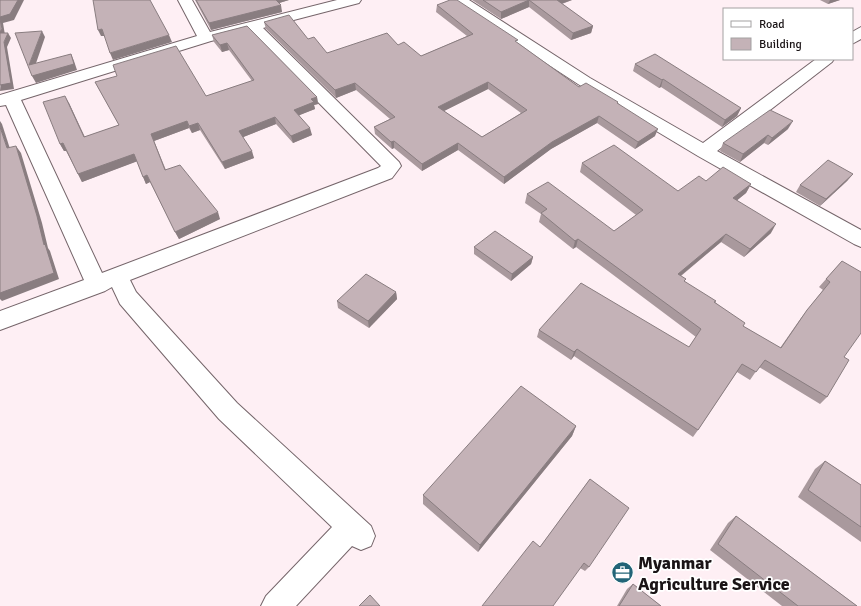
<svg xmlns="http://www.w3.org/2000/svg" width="861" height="606" font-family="Signika,sans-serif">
<rect width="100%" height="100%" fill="#feeff4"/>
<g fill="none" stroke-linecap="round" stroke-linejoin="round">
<defs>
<g id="minor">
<path d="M178,0H192L210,32L337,0H361L359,3L263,28L399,162L401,166L392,178L130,280L136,292L237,403L371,526L375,536L371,546L361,550L352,546L296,606H261L266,596L332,527L219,419L120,304L112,287L105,291L0,330V311L84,280L6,105L0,106V95L197,36ZM249,32L381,166L378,168L102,273L21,100L211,41Z"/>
<polygon points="452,0 469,0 590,78 703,143 816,59 834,59 832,62 717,151 861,230 861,247 854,244 698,156 578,84 454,3"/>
<polygon points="861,27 861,39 852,44 852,32"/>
</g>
</defs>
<!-- minor casing -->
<use href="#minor" stroke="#75656a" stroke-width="2"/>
<!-- minor -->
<use href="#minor" fill="#fff" fill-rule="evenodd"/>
</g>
<!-- wall -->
<g fill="#a9999d" fill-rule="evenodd">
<polygon points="195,0 289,0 279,3 282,12 211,30"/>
<polygon points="472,0 572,0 562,4 593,26 591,33 571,40 529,7 501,19"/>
<polygon points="820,0 840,0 828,4"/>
<path d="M437,5L518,43L579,87L618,102V103L655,136L635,149L597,123L551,149L504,184L458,150L422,171L394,148L392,149L375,134L374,127L390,119L356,90L336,98L266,29L264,22L308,39L327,53L398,45L421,56L467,36L436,12ZM488,89L521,113L482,137L444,111Z"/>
<polygon points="247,26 317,97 318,104 314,105 315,109 299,115 312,135 293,143 276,124 243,137 254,158 225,169 200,130 192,133 189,128 154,141 166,170 220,219 179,239 150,182 146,184 137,161 82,182 78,174 66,151 64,151 60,144 69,103 85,137 119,125 95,82 206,96 252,81 229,50 222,52 214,42 212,35"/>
<polygon points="635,64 741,108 737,116 722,127 661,87 659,88 633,71"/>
<polygon points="788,129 768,145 764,143 740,162 720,151 723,143"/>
<polygon points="582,163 678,191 706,181 751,184 746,193 737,200 771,233 744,257 721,242 681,276 685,282 715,302 743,326 780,348 801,318 823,290 819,287 842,261 844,357 827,397 820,404 759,367 750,380 737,372 698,430 693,437 574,356 571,360 537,337 539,330 689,347 696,337 576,247 573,249 539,222 541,214 525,203 527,194 614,231 636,215 580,172"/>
<polygon points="853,174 847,181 820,206 796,192 800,185"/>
<polygon points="474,247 533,257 531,264 511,281 474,254"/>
<polygon points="396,292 397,299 369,328 338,308 337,301"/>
<polygon points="576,426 572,436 478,552 423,504 423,495"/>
<polygon points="825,461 861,485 861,542 798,497 815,469"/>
<polygon points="590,479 589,567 585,571 580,568 540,547"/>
<polygon points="736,516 857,606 782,606 710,550 728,523"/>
<polygon points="633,584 661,606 617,606 627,589"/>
</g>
<!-- shaded-wall -->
<g fill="#897d80">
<polygon points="18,0 24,0 14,20 3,23 5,35 0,35 0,17"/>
<polygon points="275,0 289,0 276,4"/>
<polygon points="529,0 529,7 501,19 501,12"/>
<polygon points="556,0 572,0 555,6"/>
<polygon points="830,0 840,0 828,4"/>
<polygon points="281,5 282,12 211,30 209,23"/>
<polygon points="593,26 591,33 571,40 573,33"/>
<polygon points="102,29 105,36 101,36 98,30"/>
<polygon points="42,31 45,37 33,72 29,65"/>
<polygon points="8,33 11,38 7,47 14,89 0,91 4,42"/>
<polygon points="169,35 172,42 113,60 110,53"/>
<polygon points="227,43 229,50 222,52 220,45"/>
<polygon points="71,54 74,61 77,70 36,83 32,76"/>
<polygon points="663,79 661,87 659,88 662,80"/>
<polygon points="488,82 488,89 438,114 438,107"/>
<polygon points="355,83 356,90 336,98 335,90"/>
<polygon points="65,96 69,103 88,145 84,137"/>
<polygon points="317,97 318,104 314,105 315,109 295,117 294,110 311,99"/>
<polygon points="741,108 737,116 722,127 725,120"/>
<polygon points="599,116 597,123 551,149 504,184 504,177 552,142"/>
<polygon points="275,117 276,124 241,138 239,131"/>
<polygon points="0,121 2,124 12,155 7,148 0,127"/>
<polygon points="187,121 189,128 154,141 168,177 151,134"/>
<polygon points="793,121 788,129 768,145 772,138"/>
<polygon points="198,123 200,130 192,133 189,126"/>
<polygon points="310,128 312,135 293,143 291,136"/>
<polygon points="658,129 655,136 635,149 638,142"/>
<polygon points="768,135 764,143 740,162 743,154"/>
<polygon points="394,141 394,148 392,149 391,142"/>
<polygon points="63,143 67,151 64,151 60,144"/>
<polygon points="458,143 458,150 422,171 422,164"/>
<polygon points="16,146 21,153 42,223 48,248 50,251 59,279 2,301 0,299 0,292 44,245"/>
<polygon points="252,151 254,158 225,169 222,162"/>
<polygon points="134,154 138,161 82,182 78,174"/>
<polygon points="853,174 847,181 820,206 826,199"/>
<polygon points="147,175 150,182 146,184 143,177"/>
<polygon points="751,184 746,193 729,207 733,198"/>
<polygon points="218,212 220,219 179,239 175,232"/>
<polygon points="776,224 771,233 744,257 750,249"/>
<polygon points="726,234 721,242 673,282 678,274"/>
<polygon points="578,239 576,247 573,249 575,241"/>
<polygon points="533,257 531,264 511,281 512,274"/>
<polygon points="396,292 397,299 369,328 368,321"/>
<polygon points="577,349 574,356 571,360 574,352"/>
<polygon points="576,426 572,436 478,552 480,545"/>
</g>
<!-- building -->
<g fill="#c4b2b7" stroke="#897d80" fill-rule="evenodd">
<polygon points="0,0 18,0 10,14 0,17"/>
<polygon points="93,0 150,0 169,35 110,53 102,29 98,30"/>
<polygon points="196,0 276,0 281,5 209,23"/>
<path d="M450,0H457L518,40L515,41L579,87L586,83L618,102L617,103L658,129L638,142L599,116L552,142L504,177L458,143L422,164L394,141L391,142L374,127L395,117L355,83L335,90L264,22L289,15L308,39L314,37L327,53L387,33L398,45L404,42L421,56L473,34L437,5ZM488,82L527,110L482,137L438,107Z"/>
<polygon points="483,0 557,0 593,26 573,33 529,0 501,12"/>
<polygon points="0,19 2,29 0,32"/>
<polygon points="247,26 317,97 311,99 314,102 294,110 310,128 291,136 275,117 239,131 252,151 222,162 198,123 189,126 187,121 151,134 165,170 180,165 218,212 175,232 147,175 143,177 134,154 78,174 63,143 60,144 43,102 65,96 84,137 119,125 95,82 117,76 113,65 176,46 206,96 254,80 227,43 220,45 212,35"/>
<polygon points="42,31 29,65 71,54 74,64 32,76 15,33"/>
<polygon points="0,33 8,33 4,42 11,83 0,85"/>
<polygon points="655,54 741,108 725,120 663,79 662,80 635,64"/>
<polygon points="770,110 793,121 772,138 768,135 743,154 723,143"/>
<polygon points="0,127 7,148 16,146 37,216 44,245 45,244 54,273 0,293"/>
<polygon points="614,145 678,191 699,176 706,181 723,167 751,184 733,198 776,224 750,249 726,234 678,274 686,279 684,281 716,301 714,302 745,323 743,326 781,348 807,310 830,282 826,279 842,261 861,272 861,333 844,357 849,360 827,397 765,360 756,372 742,364 698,430 577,349 574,352 539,330 581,283 689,347 701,329 578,239 575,241 541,213 547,209 527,194 548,182 614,231 643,210 582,163"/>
<polygon points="828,160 853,174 826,199 800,185"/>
<polygon points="495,231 533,257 512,274 474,247"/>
<polygon points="366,274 396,292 368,321 337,301"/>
<polygon points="521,386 576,426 480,545 423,495"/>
<polygon points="825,461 861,485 861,527 808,490"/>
<polygon points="590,479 629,508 589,567 584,563 553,606 482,606 533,541 540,547"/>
<polygon points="736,516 857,606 798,606 718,544"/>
<polygon points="633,584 661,606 619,606"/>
<polygon points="370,595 380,606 359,606"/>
</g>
<!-- icons -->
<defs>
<symbol id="office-disc" viewBox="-11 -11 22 22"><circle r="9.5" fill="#226477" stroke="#fff"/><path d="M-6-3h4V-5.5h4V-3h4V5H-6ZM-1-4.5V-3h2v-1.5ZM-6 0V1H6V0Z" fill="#fff"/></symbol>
</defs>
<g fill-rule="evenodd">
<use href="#office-disc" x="610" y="560" width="25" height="25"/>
</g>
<g text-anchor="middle" stroke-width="3.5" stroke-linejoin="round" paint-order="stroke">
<!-- near-poi labels -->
<g font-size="18" font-weight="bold" fill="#1a1416" stroke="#fff" text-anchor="start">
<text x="638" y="569">Myanmar<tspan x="638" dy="21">Agriculture Service</tspan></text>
</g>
</g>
<!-- legend -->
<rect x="723" y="8" width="130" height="52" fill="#ffffff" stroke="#a3a1a2"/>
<rect x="731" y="21" width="20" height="6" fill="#ffffff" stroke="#a3a1a2"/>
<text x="759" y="28" font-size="12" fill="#1a1416">Road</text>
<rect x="731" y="38" width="20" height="12" fill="#c4b2b7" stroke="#a3a1a2"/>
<text x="759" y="48" font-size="12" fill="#1a1416">Building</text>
</svg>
